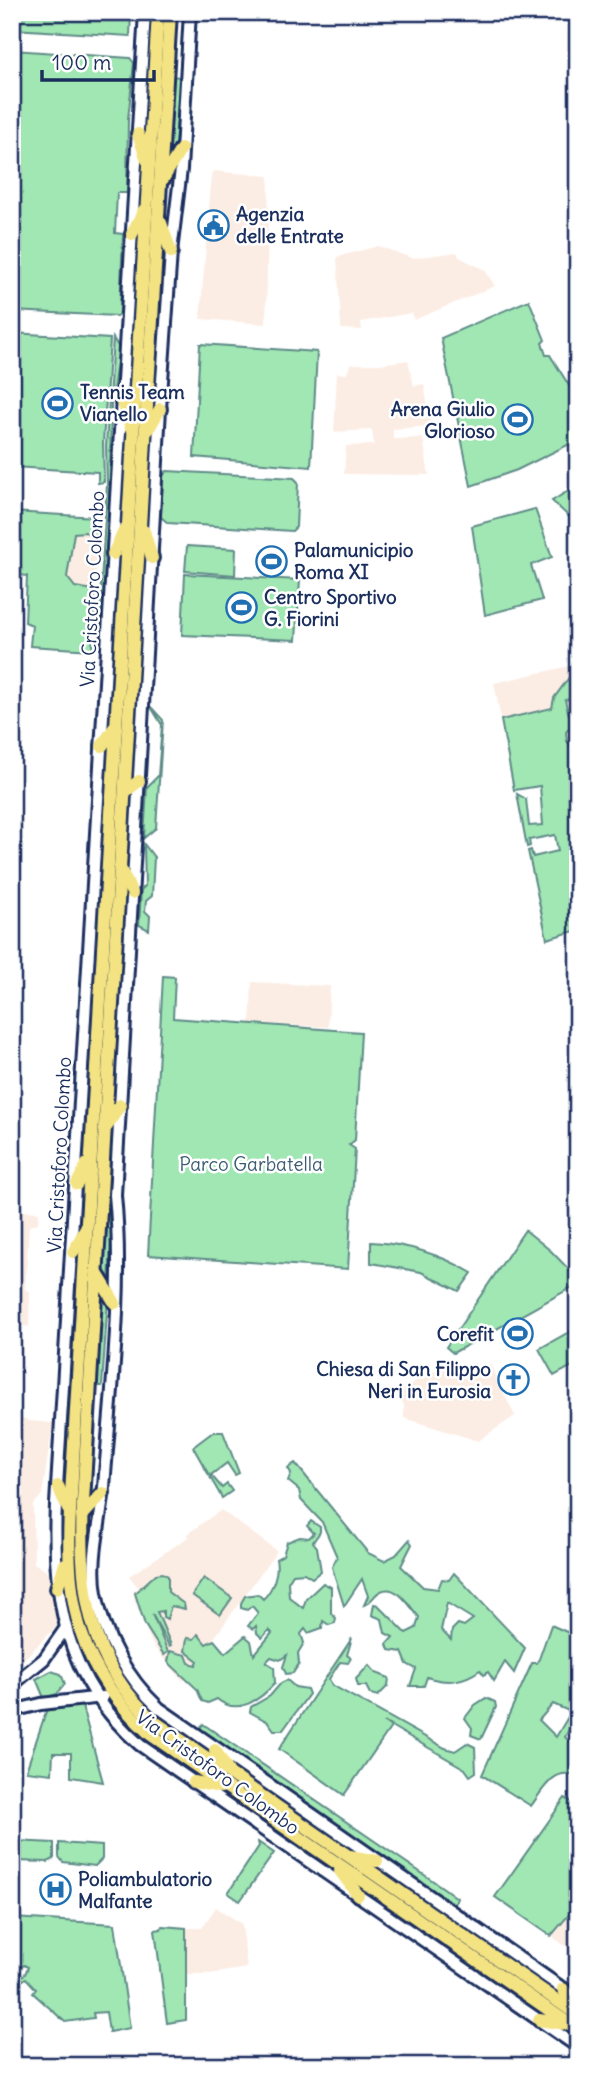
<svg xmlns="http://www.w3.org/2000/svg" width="590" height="2078" font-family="Delius,sans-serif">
<rect width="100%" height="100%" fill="#fff"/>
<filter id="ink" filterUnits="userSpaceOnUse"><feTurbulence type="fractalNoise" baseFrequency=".0143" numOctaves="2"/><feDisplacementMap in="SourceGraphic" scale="14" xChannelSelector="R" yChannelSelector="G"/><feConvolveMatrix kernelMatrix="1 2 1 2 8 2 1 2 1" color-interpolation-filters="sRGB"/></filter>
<g filter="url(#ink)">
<!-- built -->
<g fill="#fcede4">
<polygon points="212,171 269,176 266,324 200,319"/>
<polygon points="378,246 412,258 457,252 459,257 485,270 495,286 414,320 412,313 361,322 362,330 341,329 337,257"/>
<polygon points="408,360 414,386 424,384 431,426 393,429 393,439 423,438 429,475 344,474 346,446 374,445 372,430 334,432 337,373 347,374 350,364 380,364"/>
<polygon points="85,531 96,534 98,541 95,590 75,587 67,576 74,532"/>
<polygon points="578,664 578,800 539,711 501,720 494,683"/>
<polygon points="252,982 330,986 328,1027 250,1023"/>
<polygon points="12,1210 39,1212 38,1223 29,1226 25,1290 30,1291 29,1327 12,1324"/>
<polygon points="451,1363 460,1379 490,1364 515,1416 478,1441 404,1418 404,1405 398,1394 422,1377"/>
<polygon points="12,1414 30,1421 53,1423 42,1495 33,1505 34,1563 48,1572 57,1626 12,1671"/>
<polygon points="221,1510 277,1551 183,1681 153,1646 135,1602 133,1591 138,1587 129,1576 184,1540 188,1537 187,1534"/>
<polygon points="578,1904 578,1955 551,1936"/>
<polygon points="216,1907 242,1924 247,1968 210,1974 186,1974 186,1928 202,1928"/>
</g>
<!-- green -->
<g fill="#a1e7b3" stroke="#5e8b88" stroke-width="2" fill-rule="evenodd">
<polygon points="12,12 131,12 130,36 12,29"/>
<polygon points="12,50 130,58 134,63 128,119 127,193 117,193 115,233 123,234 120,312 117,316 12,311"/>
<polygon points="173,76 179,77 175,150 167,166"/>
<polygon points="529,300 545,340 542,343 546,355 550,355 578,400 578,440 517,470 471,486 441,338"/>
<polygon points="12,333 110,339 103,443 104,482 98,483 98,472 12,467"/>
<polygon points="113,338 119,348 111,404 110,481 107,482 106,446"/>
<polygon points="200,344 317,352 311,467 194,457"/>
<polygon points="167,471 294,478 298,482 296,527 292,531 168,523 161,517 163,476"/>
<polygon points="107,484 110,484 102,633 98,633"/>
<polygon points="578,485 578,525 552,501"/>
<polygon points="535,509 552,557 531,565 542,600 485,615 472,526"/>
<polygon points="12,512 96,517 99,525 96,536 85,532 74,533 67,577 75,587 95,590 92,650 30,646 32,625 25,622 27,576 12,574"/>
<polygon points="187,546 236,549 235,575 185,571"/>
<polygon points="185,574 300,580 296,640 182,635"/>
<polygon points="578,674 578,697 565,700 569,715 578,718 566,732 567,741 571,746 578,746 578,930 547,939 528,851 531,850 533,857 558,851 555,835 529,840 530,846 527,847 517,794 526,799 529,826 543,825 540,786 514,790 501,720 552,708 554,698 571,675"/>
<polygon points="151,707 163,720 156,828 144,838 147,787 158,776 162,725"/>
<polygon points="144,844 154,857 152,896 146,901 145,911 150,916 149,930 139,925 141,890 145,886"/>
<polygon points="163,976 175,977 173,1018 361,1032 355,1140 349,1145 355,1149 348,1269 148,1255"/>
<polygon points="115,1121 109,1285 102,1271 111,1128"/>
<polygon points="525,1230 551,1251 578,1279 578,1284 453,1353 446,1347"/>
<path d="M371,1242C408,1244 440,1254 472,1273L459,1291L421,1272L371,1263Z"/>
<polygon points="101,1286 108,1298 102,1386 96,1386"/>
<polygon points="578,1327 578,1363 554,1376 539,1349"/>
<polygon points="213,1432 223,1432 239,1473 235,1475 227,1463 211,1475 222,1488 227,1484 232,1491 222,1498 193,1447"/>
<path d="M295,1463L368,1553L384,1561L396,1555L409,1540L412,1544L401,1566L423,1587L438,1589L442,1579L449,1580L454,1573L525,1648L514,1673L505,1662L494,1681L488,1672L484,1675L480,1670C463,1682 447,1684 427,1677L424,1686H410L416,1669L407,1664L402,1652L389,1650L387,1644L393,1637L385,1633L382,1619L372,1615L374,1604L378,1605L406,1633L416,1628L419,1617C410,1607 397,1583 381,1591C374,1594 372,1602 364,1605L368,1596L362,1579L344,1606L332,1567L337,1557L322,1522L301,1500L299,1490L288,1481L291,1473L288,1468ZM447,1603L473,1619L464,1626L458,1624L452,1630L451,1640L441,1630Z"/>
<path d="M311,1521L320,1527V1532L313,1542L317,1547L321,1571L312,1578L304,1573L293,1574L288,1582L289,1597L303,1608L306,1599L323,1583L331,1587V1613L336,1618L335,1623L329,1625L323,1621L322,1628L308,1633L305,1629L301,1634L304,1643L298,1653L299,1664L293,1673L286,1674L283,1667L287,1655L280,1660L271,1657L266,1662L274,1667L275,1683C262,1698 238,1717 217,1699L208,1703L202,1701L197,1689L168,1662L170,1651L186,1655L189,1663L196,1665L198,1661L185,1651L187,1638L194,1639L198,1634L206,1644L214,1640L225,1653L245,1636L251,1641L254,1655L272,1633L269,1630L262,1638L257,1633L256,1626L253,1629L248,1626L258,1613L252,1606L247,1610L241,1608V1603L245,1596L258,1594L263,1599C273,1590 279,1572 276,1559L283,1555L287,1542L300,1537L309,1538L314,1533L307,1526Z"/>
<polygon points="163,1573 168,1576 168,1592 184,1604 185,1609 171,1606 167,1619 163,1617 163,1611 157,1612 171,1645 169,1646 152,1614 168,1652 164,1655 145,1625 135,1593 156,1574"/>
<polygon points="204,1578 232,1598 220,1615 192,1595"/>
<path d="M551,1625L578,1637V1721L574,1719L565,1737L578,1750V1778C556,1763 542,1791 531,1806L482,1775L532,1663H536L539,1659ZM553,1704L571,1712L556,1737L539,1720Z"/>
<polygon points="352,1638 347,1655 351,1658 348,1663 340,1662 329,1679 332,1685 445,1748 455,1751 467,1743 475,1747 476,1772 470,1776 465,1769 384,1722 391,1727 344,1795 279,1749"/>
<polygon points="369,1665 376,1673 389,1678 388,1686 378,1696 370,1694 366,1686 358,1686 356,1679"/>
<polygon points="51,1671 61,1674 65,1684 57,1694 44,1698 36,1679"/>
<polygon points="287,1680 295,1687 307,1689 309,1694 283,1730 274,1730 268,1722 250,1712 251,1707 270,1696 281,1683"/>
<polygon points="486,1698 495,1702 496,1707 481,1739 471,1735 472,1728 465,1718 475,1705"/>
<polygon points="81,1703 103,1782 71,1777 71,1753 53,1753 52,1774 26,1771 48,1706"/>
<polygon points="203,1724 445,1889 457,1898 455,1904 451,1906 424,1884 199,1730"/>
<polygon points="565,1798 578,1805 578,1904 551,1936 495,1897"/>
<polygon points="13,1841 54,1843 54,1859 48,1862 14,1861"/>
<polygon points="258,1842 274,1853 240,1901 228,1893 259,1846"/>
<polygon points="59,1843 102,1846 102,1859 95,1866 63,1862 59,1857"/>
<polygon points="12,1918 115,1924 130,2028 109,2032 106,2012 93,2013 94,2018 65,2022 33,1993 36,1989 26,1978 12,1988 12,1982 25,1974 28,1967 24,1965 12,1975"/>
<polygon points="162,1926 186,1928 186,2020 167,2023 155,1930 161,1929"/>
</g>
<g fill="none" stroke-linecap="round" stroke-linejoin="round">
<defs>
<g id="secondary">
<path d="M145,12L56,1504C52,1598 65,1680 140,1745L578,2047"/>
<path d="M190,12L181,169L171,252L160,409L115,1195C124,1286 111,1395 104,1487C101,1523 90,1558 96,1593C104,1637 127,1678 159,1708L578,1999"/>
<polyline points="12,1685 44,1659 65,1629"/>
<polyline points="12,1711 41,1704 103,1697"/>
</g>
<g id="primary">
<path d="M158,12L70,1512C65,1603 79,1670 150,1734L578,2030"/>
<path d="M170,12L83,1502C79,1587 87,1662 155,1722L578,2015"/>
<polyline points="138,134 147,160"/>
<polyline points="163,179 181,149"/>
<polyline points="161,223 171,252"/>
<polyline points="132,234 144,210"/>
<polyline points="122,402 131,428"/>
<polyline points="148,430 160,409"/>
<polyline points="144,531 152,558"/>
<polyline points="113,554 125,529"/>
<polyline points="102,746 116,725"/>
<polyline points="125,792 139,781"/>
<polyline points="120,868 132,893"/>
<polyline points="107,1126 120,1105"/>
<polyline points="77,1184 87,1164"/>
<polyline points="73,1252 85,1230"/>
<polyline points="96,1272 115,1303"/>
<polyline points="58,1486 68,1509"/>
<polyline points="82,1516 103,1493"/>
<polyline points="57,1588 65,1564"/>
<polyline points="215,1750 228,1771"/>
<polyline points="194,1782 221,1787"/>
<polyline points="350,1856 377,1861"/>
<polyline points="340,1871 358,1895"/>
<polyline points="563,1989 576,2011"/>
<polyline points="539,2020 566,2024"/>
</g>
</defs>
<!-- secondary casing -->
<use href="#secondary" stroke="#1b2f5e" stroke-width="16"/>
<!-- primary casing -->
<use href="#primary" stroke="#1b2f5e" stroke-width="18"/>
<!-- secondary -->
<use href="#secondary" stroke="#fff" stroke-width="10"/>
<!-- primary -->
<use href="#primary" stroke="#f4e382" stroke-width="12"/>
</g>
</g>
<!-- icons -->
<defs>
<symbol id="civic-ring" viewBox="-11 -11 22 22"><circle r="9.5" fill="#fff" stroke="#1f6fb2" stroke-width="1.5"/><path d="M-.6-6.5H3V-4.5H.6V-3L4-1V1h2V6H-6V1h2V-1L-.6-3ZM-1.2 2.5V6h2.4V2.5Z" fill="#1f6fb2"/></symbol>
<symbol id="stadium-ring" viewBox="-11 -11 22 22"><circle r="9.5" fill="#fff" stroke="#1f6fb2" stroke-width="1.5"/><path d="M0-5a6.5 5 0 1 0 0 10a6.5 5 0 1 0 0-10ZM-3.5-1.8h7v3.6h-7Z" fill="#1f6fb2"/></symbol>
<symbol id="church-ring" viewBox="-11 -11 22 22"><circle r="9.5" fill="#fff" stroke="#1f6fb2" stroke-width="1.5"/><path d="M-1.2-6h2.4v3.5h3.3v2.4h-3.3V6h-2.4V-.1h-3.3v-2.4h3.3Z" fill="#1f6fb2"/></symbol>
<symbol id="hospital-ring" viewBox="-11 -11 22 22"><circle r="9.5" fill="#fff" stroke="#1f6fb2" stroke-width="1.5"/><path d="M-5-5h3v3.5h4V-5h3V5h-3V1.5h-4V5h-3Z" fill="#1f6fb2"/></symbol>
</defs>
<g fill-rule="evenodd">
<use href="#civic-ring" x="196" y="208" width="35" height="35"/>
<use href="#stadium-ring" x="40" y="386" width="35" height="35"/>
<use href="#stadium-ring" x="500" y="402" width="35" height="35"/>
<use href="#stadium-ring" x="254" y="544" width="35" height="35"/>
<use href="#stadium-ring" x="224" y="590" width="35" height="35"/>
<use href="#stadium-ring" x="500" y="1316" width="35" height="35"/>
<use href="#church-ring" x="496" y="1362" width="35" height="35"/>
<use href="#hospital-ring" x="38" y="1872" width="35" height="35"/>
</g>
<g text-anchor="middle" stroke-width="5" stroke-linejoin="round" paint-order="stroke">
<!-- poi labels -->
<g font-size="19" font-weight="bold" fill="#1b2f5e" stroke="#fff" text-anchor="start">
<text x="236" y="221">Agenzia<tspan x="236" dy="22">delle Entrate</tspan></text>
<text x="80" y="399">Tennis Team<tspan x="80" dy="22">Vianello</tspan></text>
<text x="495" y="416" text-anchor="end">Arena Giulio<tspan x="495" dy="22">Glorioso</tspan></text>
<text x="294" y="557">Palamunicipio<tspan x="294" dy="22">Roma XI</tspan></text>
<text x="264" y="604">Centro Sportivo<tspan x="264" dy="22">G. Fiorini</tspan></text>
<text x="494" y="1341" text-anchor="end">Corefit</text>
<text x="491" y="1376" text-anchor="end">Chiesa di San Filippo<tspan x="491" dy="22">Neri in Eurosia</tspan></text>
<text x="78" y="1886">Poliambulatorio<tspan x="78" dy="22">Malfante</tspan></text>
</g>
<!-- street labels -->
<g font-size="19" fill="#1b2f5e" stroke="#fff">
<text transform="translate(92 589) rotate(-87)" y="7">Via Cristoforo Colombo</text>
<text transform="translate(59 1155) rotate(-87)" y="7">Via Cristoforo Colombo</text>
<text transform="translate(218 1772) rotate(36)" y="7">Via Cristoforo Colombo</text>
</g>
<!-- park labels -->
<g font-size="19" fill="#3c5d73" stroke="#fff">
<text x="251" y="1171">Parco Garbatella</text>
</g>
</g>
<!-- margin -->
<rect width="590" height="2078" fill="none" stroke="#fff" stroke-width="42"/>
<rect x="21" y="21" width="548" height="2036" fill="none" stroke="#1b2f5e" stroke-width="2.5" filter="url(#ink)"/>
<!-- scale -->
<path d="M42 70v10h112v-10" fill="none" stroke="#1b2f5e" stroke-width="3.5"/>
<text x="52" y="70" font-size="21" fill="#1b2f5e" stroke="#ffffff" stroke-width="5" paint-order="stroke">100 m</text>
</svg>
